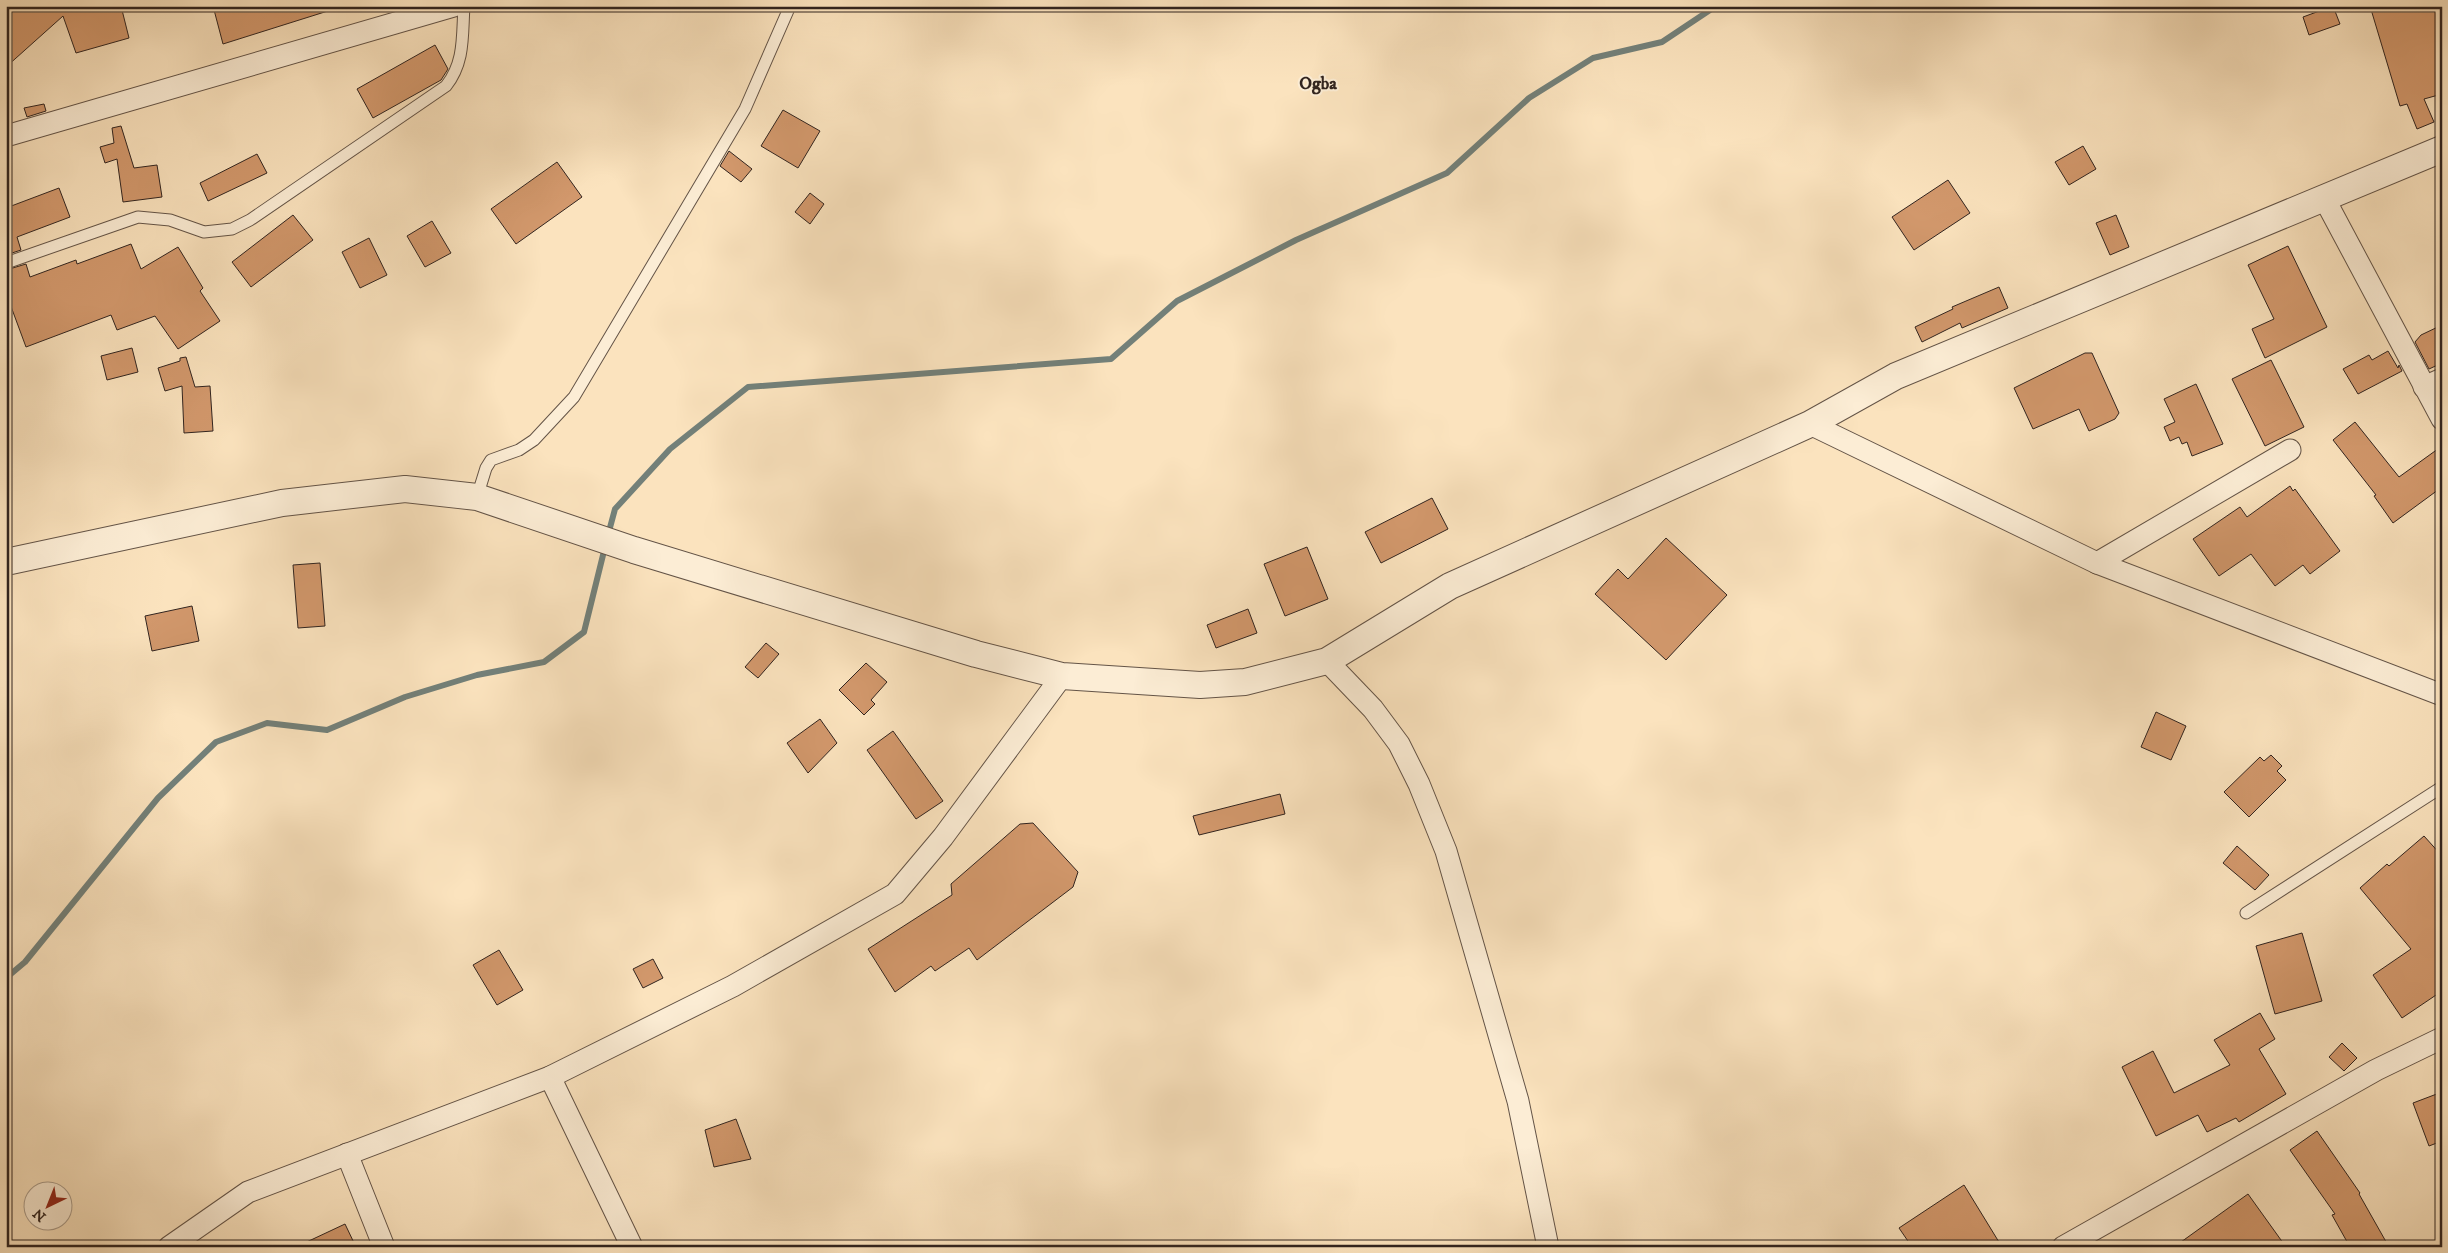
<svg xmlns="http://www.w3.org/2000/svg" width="2448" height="1253" font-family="'IM FELL DW Pica',serif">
<rect width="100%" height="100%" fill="#fbe3be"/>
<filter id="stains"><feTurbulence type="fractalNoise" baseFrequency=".004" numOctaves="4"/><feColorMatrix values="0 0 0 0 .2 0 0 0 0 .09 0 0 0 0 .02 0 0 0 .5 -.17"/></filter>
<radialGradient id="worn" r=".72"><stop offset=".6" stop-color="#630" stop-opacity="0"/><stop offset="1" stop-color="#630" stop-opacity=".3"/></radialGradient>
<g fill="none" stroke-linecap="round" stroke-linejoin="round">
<!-- stream -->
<g stroke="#738079" stroke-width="6">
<polyline points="608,535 615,509 670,449 748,387 1111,359 1177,301 1296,240 1447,173 1529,98 1593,58 1662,42 1716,6"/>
<polyline points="6,978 25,962 158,798 216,742 267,723 327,730 405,697 477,675 544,662 584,632 605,547"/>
</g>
</g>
<!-- building -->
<g fill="#d2986c" stroke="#31241f">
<polygon points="6,6 121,6 129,38 76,53 63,16 6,67"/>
<polygon points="213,6 330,6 331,10 223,44"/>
<polygon points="2333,6 2340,24 2309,35 2303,17"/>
<polygon points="2370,6 2442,6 2442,94 2424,99 2434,122 2417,129 2407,104 2400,106"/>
<polygon points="435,45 448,69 441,80 373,118 357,89"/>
<polygon points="44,104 46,111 27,117 24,108"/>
<polygon points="783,110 820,131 798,168 761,146"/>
<polygon points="121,126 134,168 157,165 162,197 123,202 117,159 105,163 100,147 114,143 112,128"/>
<polygon points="2083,146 2096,169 2069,185 2055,162"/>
<polygon points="729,151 752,169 741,182 720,166"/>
<polygon points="257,154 267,173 208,201 200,183"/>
<polygon points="557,162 582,197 516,244 491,209"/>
<polygon points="1948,180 1970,213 1914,250 1892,217"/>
<polygon points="59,188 70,217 17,237 21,250 6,255 6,208"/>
<polygon points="810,193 824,204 810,224 795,212"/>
<polygon points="293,215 313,240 251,287 232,262"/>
<polygon points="2116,215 2129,247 2110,255 2096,223"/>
<polygon points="432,221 451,253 425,267 407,236"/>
<polygon points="369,238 387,275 360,288 342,252"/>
<polygon points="131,244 141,269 178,247 203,288 200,291 220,321 178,349 155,316 117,330 111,315 26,347 6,293 6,270 26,264 30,277 76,260 77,264"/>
<polygon points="2288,246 2327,327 2265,358 2252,329 2274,319 2248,265"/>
<polygon points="1999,287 2008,308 1962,328 1960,323 1922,342 1915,327 1953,309 1952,307"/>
<polygon points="2442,325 2442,363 2429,369 2415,342 2421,335"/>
<polygon points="132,348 138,372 107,380 101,356"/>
<polygon points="2388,351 2398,368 2399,365 2402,371 2358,394 2343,369 2369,355 2372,360"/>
<polygon points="2085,353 2092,353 2119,413 2115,419 2089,431 2079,409 2033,429 2014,388"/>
<polygon points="186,357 195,387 210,386 213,431 184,433 182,386 165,391 158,368 180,361 180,358"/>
<polygon points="2271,360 2304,427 2265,446 2232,379"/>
<polygon points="2196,384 2223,444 2192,456 2187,442 2182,444 2179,437 2170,441 2164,427 2175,422 2164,399"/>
<polygon points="2355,422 2399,477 2442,446 2442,487 2393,523 2374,496 2376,495 2333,440"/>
<polygon points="2290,486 2293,491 2295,489 2340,551 2310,574 2303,565 2275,586 2251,554 2219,576 2193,539 2240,507 2247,517"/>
<polygon points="1432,498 1448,529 1381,563 1365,532"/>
<polygon points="1666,538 1727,595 1666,660 1595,594 1618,569 1628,579"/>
<polygon points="1307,547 1328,599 1285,616 1264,564"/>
<polygon points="320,563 325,626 298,628 293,565"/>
<polygon points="192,606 199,641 152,651 145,616"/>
<polygon points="1248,609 1257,633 1216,648 1207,625"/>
<polygon points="766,643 779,654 758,678 745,667"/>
<polygon points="866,663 887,682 871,700 875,704 864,715 839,690"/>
<polygon points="2156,712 2186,726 2171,760 2141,747"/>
<polygon points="820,719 837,743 808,773 787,743"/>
<polygon points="893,731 943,801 916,819 867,750"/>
<polygon points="2271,755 2282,766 2277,771 2286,780 2249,817 2224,792 2260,757 2264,761"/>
<polygon points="1280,794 1285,814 1199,835 1193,816"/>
<polygon points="1033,823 1078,872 1073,887 977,960 969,948 935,971 931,966 895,992 868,949 952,895 951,884 1020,824"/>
<polygon points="2424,836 2442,856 2442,991 2402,1018 2373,975 2411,949 2360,888 2387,864 2389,866"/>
<polygon points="2237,846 2269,875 2255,890 2223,863"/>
<polygon points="2302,933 2322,1001 2275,1014 2256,946"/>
<polygon points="499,950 523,990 497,1005 473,965"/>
<polygon points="653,959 663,978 643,988 633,969"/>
<polygon points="2260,1013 2275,1039 2259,1049 2286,1094 2239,1122 2236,1118 2207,1132 2198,1115 2156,1136 2122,1067 2153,1051 2174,1093 2230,1065 2214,1040"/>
<polygon points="2342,1043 2357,1058 2344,1071 2329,1057"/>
<polygon points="2442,1092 2442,1141 2429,1146 2413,1103"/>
<polygon points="736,1119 751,1159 714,1167 705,1130"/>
<polygon points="2317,1131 2360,1193 2359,1194 2389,1247 2350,1247 2332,1215 2335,1214 2290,1150"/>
<polygon points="1964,1185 2002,1247 1912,1247 1899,1228"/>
<polygon points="2248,1194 2286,1247 2174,1247"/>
<polygon points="345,1224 356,1247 296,1247"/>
</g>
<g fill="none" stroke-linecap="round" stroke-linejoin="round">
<defs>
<g id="service">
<path d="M6,263L138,217L170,220L204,232L232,229L250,220L446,86C465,62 462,36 464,6"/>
<polyline points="477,497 486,468 491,460 519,450 534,440 574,397 745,109 790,6"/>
<polyline points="2246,913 2442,787"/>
</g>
<g id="minor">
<polyline points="6,136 454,6"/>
<polyline points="2324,198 2442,419"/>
<polyline points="2424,387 2442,379"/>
<polyline points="1810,424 2097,563 2442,695"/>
<polyline points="2097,563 2290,450"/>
<polyline points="1327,661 1373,709 1399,744 1419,784 1446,851 1518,1101 1548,1247"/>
<polyline points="550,1077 632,1247"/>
<polyline points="347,1154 384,1247"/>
<polyline points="169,1247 248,1192 550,1077 733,986 895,894 943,837 1062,676"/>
<polyline points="2063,1247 2376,1070 2442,1038"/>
</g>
<polyline id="tertiary" points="6,562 282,503 405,489 477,497 634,550 976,654 1062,676 1200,685 1245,682 1327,661 1450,586 1810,424 1896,376 2442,149"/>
</defs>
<!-- service casing -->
<use href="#service" stroke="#645447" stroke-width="13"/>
<!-- minor casing -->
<use href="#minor" stroke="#645447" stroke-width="23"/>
<!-- tertiary casing -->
<use href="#tertiary" stroke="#645447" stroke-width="28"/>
<!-- service -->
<use href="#service" stroke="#fcedd5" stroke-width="11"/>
<!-- minor -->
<use href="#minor" stroke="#fcedd5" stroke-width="21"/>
<!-- tertiary -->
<use href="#tertiary" stroke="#fcedd5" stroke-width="26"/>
</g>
<g text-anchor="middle" stroke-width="4" stroke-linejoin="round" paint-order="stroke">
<!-- quarter labels -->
<g font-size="18" font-weight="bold" fill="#31241f" stroke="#fcedd5">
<text x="1318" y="89">Ogba</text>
</g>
</g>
<!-- margin -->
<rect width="2448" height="1253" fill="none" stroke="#fbe3be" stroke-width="25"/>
<rect x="8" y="8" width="2433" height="1238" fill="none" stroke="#31241f" stroke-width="2.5"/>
<rect x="12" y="12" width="2423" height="1228" fill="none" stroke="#31241f"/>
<!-- north arrow -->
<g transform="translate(48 1206) rotate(223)"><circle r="24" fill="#fcedd5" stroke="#ab9d8c"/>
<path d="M0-4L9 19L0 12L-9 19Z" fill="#8f2418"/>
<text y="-8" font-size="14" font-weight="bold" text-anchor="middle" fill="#31241f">N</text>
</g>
<rect width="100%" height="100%" filter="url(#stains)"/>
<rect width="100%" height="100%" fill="url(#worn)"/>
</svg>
